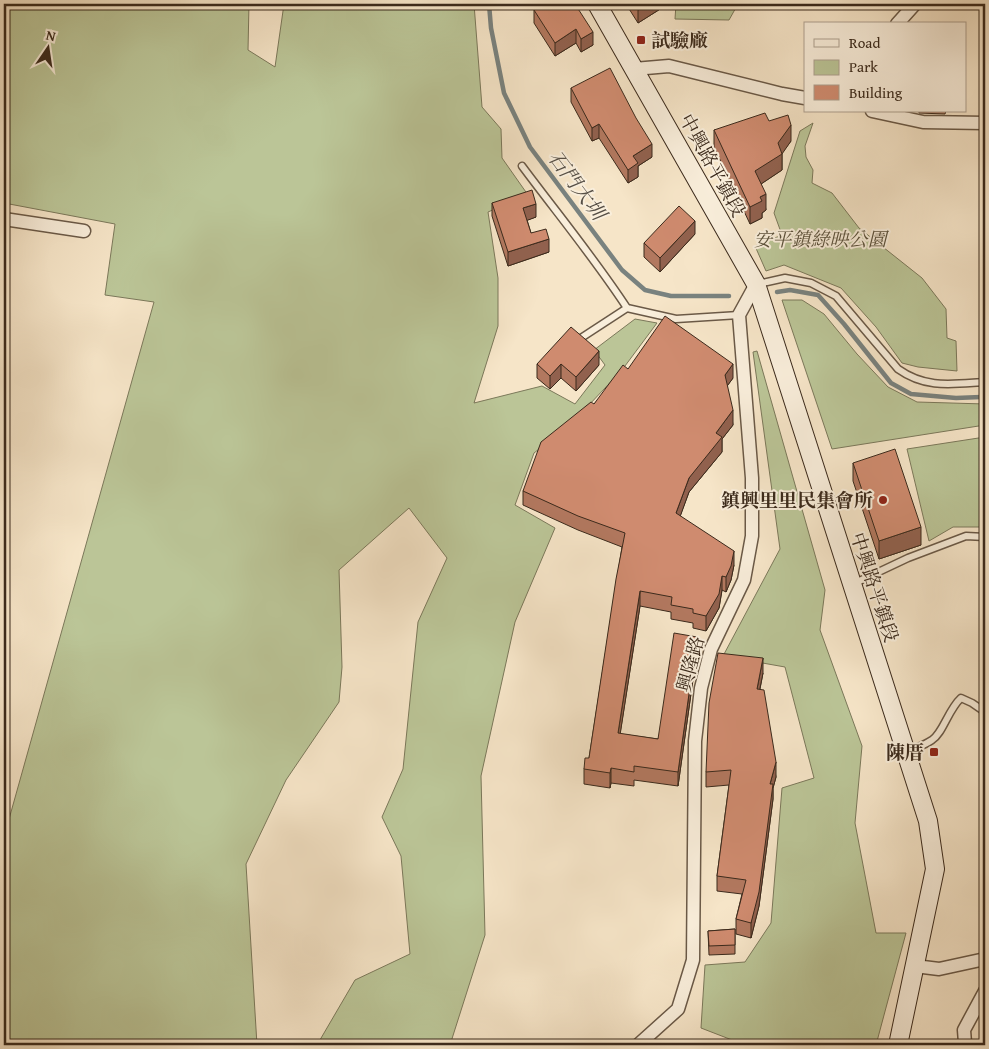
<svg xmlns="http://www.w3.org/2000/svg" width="989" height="1049" font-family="'Gentium Book Plus','Noto Serif TC',serif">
<rect width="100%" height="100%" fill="#f6e5c8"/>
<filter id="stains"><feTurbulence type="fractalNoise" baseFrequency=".004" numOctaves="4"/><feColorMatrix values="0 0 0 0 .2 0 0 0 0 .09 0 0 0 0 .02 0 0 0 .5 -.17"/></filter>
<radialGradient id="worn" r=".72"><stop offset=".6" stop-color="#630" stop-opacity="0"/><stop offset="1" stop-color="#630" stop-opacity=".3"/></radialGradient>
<!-- green -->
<g fill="#bbc597" stroke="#7b785a">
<polygon points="4,4 249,4 248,50 275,67 284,4 474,4 482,107 501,129 502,158 528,195 488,212 498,278 498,326 474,403 542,386 575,404 605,365 594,350 635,319 657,323 622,370 571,424 534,453 515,505 555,528 515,622 481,776 485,935 450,1045 317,1045 355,980 410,954 401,856 382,817 403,769 418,622 447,558 409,508 339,570 342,667 339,702 286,780 246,864 257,1045 4,1045 4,837 154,302 105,295 115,224 4,203"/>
<polygon points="676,4 738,4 729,20 675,19"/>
<polygon points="813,123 805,146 806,157 813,170 812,183 832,193 859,228 922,278 946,309 947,338 956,341 957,371 918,367 902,363 876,327 841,288 784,265 766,271 755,246 782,235 774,213 800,131"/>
<polygon points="782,300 802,300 824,314 857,354 888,387 917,402 985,404 985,425 832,449"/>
<polygon points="757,351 825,590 820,630 862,746 855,823 876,933 906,933 876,1045 745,1045 701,1028 705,965 745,962 771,923 782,788 814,778 785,667 723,656 780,549 753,352"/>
<polygon points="985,437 985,527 953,527 929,541 907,449"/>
</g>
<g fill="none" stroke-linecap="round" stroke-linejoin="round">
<!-- stream -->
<g stroke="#79827f" stroke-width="4.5">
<polyline points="489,4 491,28 504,93 530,147 622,270 645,290 671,296 729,296"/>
<polyline points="777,292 790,290 818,295 844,324 891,383 911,394 956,398 981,397"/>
</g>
<defs>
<g id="lane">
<path d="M522,166C557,213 595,259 627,308L676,319L739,315"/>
<path d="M758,284L785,278L811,283L836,296L898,369C926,389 952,384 985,382"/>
<polyline points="581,338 627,308"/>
<polyline points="853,584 908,558 966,536 985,537"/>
<path d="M907,752C915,748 925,745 932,740C943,733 948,710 961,698L972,703L985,712"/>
</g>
<g id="street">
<polyline points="897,24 915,4"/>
<polyline points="634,69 669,66 782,94 805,98"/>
<polyline points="872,111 923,122 985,123"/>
<polyline points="4,219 84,231"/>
<polyline points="915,966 939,969 985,959"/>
<polyline points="965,1043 964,1030 985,991"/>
<polyline points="638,1045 678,1009 693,960 695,741 701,688 711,649 744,580 752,536 752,478 739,315 756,284"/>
</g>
<polyline id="secondary" points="597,4 756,284 928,821 935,869 898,1045"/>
</defs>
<!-- lane casing -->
<use href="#lane" stroke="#6a5947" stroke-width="9"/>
<!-- street casing -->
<use href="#street" stroke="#6a5947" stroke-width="15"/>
<!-- secondary casing -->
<use href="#secondary" stroke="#3b2a1c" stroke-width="20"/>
<!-- lane -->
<use href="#lane" stroke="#f9eedb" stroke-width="6"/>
<!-- street -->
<use href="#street" stroke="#f9eedb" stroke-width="12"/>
<!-- secondary -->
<use href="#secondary" stroke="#f9eedb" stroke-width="18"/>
</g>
<!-- wall -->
<g fill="#b2785f" stroke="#3b2a1c">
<polygon points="575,4 593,45 581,52 576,43 555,56 534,23 534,10"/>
<polygon points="626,4 665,4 665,6 638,23"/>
<polygon points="571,88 652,157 638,166 638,177 628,183 599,138 592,141 571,102"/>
<polygon points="919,111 946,111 945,114 919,113"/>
<polygon points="714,130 791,141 782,153 782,170 761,184 766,210 762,213 762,218 750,224 714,147"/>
<polygon points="492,203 536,217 527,220 531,233 549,252 508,266 492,216"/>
<polygon points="695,234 660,272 644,257 644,243"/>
<polygon points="537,364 599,365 576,391 561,378 550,389 537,378"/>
<polygon points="628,369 733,378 727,386 733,425 722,439 722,452 689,492 680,516 734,565 731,580 726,592 722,590 719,608 706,631 693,628 693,623 671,619 671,612 640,606 620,734 658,739 697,651 678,786 634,780 634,786 611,783 610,788 584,784 584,769 589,758 622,547 578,530 523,505 523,491 594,404"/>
<polygon points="853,463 921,545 879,559 853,481"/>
<polygon points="763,673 760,689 776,777 773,788 773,799 759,906 751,938 736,934 736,919 742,894 717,891 717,876 729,785 706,787 706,772"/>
<polygon points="735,929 735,954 709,955 708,931"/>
</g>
<!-- shaded-wall -->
<g fill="#91614e" stroke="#3b2a1c">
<polygon points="648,4 665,4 665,6 638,23 638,10"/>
<polygon points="576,29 576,43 555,56 555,43"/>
<polygon points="593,32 593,45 581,52 581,39"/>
<polygon points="599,124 599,138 592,141 592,128"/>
<polygon points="791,125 791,141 782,154 782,170 755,188 755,171"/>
<polygon points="652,144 652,157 638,166 638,177 628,183 628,170 633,156"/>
<polygon points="766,194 766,210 762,213 762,218 750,224 750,207 760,197"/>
<polygon points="536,204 536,217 523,222 523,208"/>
<polygon points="695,221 695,234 660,272 660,258"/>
<polygon points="549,239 549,252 508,266 508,252"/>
<polygon points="599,351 599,365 576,391 576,377"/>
<polygon points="561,364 561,378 550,389 550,376"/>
<polygon points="733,364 733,378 725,389 725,375"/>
<polygon points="733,410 733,425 722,439 722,452 689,492 676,528 676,513 689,478 716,433"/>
<polygon points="921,527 921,545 879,559 879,541"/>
<polygon points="734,551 734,565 731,580 726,592 726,577"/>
<polygon points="722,576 722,590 719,608 706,631 706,616"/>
<polygon points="640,591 640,606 618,748 618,733"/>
<polygon points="697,637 697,651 678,786 678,772"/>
<polygon points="763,658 763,673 757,703 757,689"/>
<polygon points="776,762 776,777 773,788 773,799 759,906 751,938 751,923 770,784"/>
<polygon points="611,768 611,783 610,788 610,773"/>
</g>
<!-- building -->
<g fill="#cf8b6f" stroke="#3b2a1c">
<polygon points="543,4 575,4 593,32 581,39 576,29 555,43 534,10"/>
<polygon points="635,4 648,4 638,10"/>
<polygon points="610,68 636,118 652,144 633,156 638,163 628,170 599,124 592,128 571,88"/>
<polygon points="765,113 769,121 788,115 791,125 778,143 782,154 755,171 766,194 760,197 762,201 750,207 714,130"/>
<polygon points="532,190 536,204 523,208 531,233 546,229 549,239 508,252 492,203"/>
<polygon points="679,206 695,221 660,258 644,243"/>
<polygon points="665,316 733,364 725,375 733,410 716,433 722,437 689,478 676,513 734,551 731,566 726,577 722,576 719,594 706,616 693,613 693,609 671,605 672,597 640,591 618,733 658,739 674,633 697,637 678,772 634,766 634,772 611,768 610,773 584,769 585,758 589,758 616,579 625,533 578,516 523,491 541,442 591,402 594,404 623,365 628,369"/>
<polygon points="571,327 599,351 576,377 561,364 550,376 537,364"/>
<polygon points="895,449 921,527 879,541 853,463"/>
<polygon points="718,653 763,658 757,689 764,690 776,762 770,784 773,784 759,892 751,923 736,919 746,880 717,876 731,770 706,772 709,703"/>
<polygon points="735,929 735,945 709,946 708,931"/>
</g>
<!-- markers -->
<g fill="#8f2418" stroke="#f9eedb" stroke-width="2">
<rect x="636" y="35" width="10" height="10" rx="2.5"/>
<circle cx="883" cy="500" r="5"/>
<rect x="929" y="747" width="10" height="10" rx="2.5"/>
</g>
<g text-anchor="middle" stroke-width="4" stroke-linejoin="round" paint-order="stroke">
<!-- poi labels -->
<g font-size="19" font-weight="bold" fill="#3b2a1c" stroke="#f9eedb" text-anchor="end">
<text x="651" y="47" text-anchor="start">試驗廠</text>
<text x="873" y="507">鎮興里里民集會所</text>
<text x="924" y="759">陳厝</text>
</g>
<!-- street labels -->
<g font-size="19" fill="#3b2a1c" stroke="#f9eedb">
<text transform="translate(713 165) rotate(61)" y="7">中興路平鎮段</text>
<text transform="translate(875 587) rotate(72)" y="7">中興路平鎮段</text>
<text transform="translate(690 664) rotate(-75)" y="7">興隆路</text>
</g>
<!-- park labels -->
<g font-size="19" font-style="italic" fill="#5b513b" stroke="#f9eedb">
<text x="820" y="246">安平鎮綠映公園</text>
</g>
<!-- water labels -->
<g font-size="20" font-style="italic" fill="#554e45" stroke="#f9eedb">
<text transform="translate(577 185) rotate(53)" y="7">石門大圳</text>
</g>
</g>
<!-- margin -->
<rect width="989" height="1049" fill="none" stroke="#f6e5c8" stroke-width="20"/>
<rect x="5" y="5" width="979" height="1039" fill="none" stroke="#3b2a1c" stroke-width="2.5"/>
<rect x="10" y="10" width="969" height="1029" fill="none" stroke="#3b2a1c"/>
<!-- legend -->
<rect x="804" y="22" width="162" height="90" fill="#f9eedb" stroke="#ada08f"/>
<rect x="814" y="39" width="25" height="8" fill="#f9eedb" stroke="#ada08f"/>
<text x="849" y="48" font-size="15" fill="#3b2a1c">Road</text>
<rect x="814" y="60" width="25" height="15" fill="#bbc597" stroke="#ada08f"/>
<text x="849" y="72" font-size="15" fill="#3b2a1c">Park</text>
<rect x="814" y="85" width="25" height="15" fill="#cf8b6f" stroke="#ada08f"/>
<text x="849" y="98" font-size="15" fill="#3b2a1c">Building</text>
<!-- north arrow -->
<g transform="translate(48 48) rotate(13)" stroke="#f9eedb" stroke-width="4" paint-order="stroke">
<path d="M0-4L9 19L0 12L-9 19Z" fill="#3b2a1c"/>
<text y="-8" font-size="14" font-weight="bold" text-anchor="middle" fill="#3b2a1c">N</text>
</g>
<rect width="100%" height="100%" filter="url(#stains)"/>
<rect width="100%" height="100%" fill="url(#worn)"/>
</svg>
